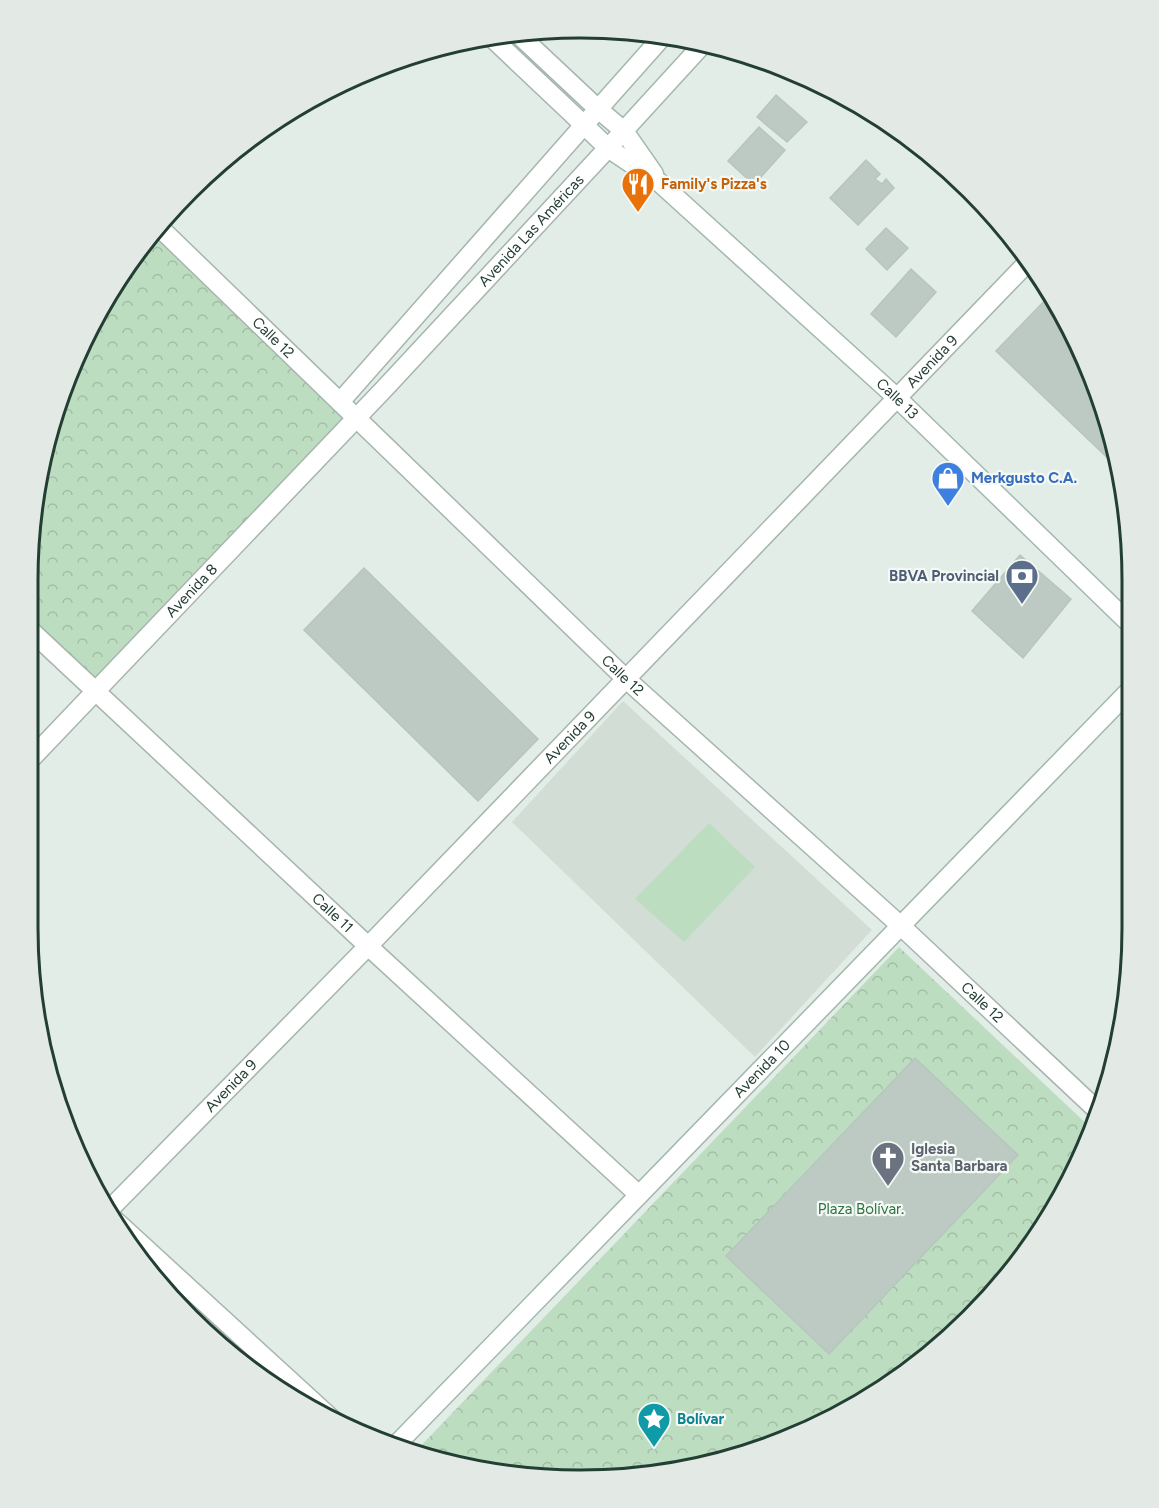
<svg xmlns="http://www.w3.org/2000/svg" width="1159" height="1508" font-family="Figtree,sans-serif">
<defs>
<pattern id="park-crowns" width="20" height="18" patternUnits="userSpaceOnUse" patternTransform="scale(1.5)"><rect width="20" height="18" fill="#bdddc1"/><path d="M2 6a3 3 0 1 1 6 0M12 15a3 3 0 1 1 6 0" fill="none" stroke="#a2bfa6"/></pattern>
</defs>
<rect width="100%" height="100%" fill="#e3ede7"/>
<!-- built -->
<polygon fill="#d2ddd6" points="623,701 872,930 755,1057 512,822"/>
<!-- park -->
<g fill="url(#park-crowns)">
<polygon points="152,233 345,420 92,681 28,619 28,544 56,402 141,243"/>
<polygon points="899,947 1093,1130 1039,1235 970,1319 886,1388 723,1462 580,1481 437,1462 414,1453"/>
</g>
<!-- garden -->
<polygon fill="#bdddc1" points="709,823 755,867 684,942 635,899"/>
<!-- building -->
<g fill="#bccac3" stroke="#b6c6bd" stroke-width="1.5">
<polygon points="776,95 807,122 787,142 757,117"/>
<polygon points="759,127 785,150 754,185 728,161"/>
<polygon points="866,160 880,174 875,179 882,184 886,179 894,188 858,225 830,198"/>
<polygon points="886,228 908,248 887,270 866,249"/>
<polygon points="911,269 936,292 896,337 871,314"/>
<polygon points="1050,295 1103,402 1118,468 996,351"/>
<polygon points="1020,555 1071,599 1023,658 972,611"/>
<polygon points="364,568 538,739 478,801 304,630"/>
<polygon points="915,1058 1018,1155 829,1354 726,1256"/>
</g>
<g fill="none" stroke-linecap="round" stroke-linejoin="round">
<defs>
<g id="minor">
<path id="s1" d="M159,227L625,678L901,926L1098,1111"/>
<polyline points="340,402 584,125"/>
<path id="s2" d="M28,628L368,946L639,1195"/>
<path id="s3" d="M28,762L385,388L608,148"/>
<path id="s4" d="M107,1212L377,937L1029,261"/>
<polyline points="107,1213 333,1420"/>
</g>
<g id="tertiary">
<polyline points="517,33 598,109"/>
<polyline points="490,36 584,125"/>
</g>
<g id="secondary">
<path id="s5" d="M664,35L584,125L608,148L660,183L896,397L1127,621"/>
<polyline points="598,109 624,131 654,174"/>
<polyline points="608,148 704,43"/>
<path id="s6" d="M396,1445L1127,693"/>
</g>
</defs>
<!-- minor casing -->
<use href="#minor" stroke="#a6b5ad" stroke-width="21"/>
<!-- tertiary casing -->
<use href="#tertiary" stroke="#a6b5ad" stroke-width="21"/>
<!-- secondary casing -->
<use href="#secondary" stroke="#a2b8ad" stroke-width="21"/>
<!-- minor -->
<use href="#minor" stroke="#fff" stroke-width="18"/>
<!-- tertiary -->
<use href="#tertiary" stroke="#fff" stroke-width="18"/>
<!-- secondary -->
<use href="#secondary" stroke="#fff" stroke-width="18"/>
</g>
<!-- icons -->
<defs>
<symbol id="restaurant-pin" viewBox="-11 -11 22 30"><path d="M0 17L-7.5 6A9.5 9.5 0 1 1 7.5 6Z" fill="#e8710a" stroke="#f4f9f6"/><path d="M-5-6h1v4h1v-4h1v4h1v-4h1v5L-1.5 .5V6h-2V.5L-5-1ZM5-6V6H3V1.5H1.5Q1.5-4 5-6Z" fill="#fff"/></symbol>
<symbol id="shop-pin" viewBox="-11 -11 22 30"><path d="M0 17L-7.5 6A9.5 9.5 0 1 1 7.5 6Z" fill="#3f7fe0" stroke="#f4f9f6"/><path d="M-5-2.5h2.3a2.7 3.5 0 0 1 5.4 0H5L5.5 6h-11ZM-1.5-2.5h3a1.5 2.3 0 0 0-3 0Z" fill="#fff"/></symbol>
<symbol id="bank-pin" viewBox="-11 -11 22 30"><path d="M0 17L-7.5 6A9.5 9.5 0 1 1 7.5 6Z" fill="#5c6f8a" stroke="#f4f9f6"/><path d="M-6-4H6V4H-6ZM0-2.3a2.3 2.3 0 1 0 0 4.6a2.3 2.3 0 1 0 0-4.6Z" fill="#fff"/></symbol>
<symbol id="church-pin" viewBox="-11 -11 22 30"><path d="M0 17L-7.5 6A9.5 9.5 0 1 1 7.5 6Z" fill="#6b7280" stroke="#f4f9f6"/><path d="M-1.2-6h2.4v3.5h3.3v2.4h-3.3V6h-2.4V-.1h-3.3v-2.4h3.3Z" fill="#fff"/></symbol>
<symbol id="sight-pin" viewBox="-11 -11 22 30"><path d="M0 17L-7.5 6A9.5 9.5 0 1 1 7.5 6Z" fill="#0f9aa8" stroke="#f4f9f6"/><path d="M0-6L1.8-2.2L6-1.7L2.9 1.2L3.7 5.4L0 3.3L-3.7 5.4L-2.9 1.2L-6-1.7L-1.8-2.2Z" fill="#fff"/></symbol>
</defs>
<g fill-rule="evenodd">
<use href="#restaurant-pin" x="619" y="165" width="38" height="52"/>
<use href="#shop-pin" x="929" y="459" width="38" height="52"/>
<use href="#bank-pin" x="1003" y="557" width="38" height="52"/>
<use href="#church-pin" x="869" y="1139" width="38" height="52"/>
<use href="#sight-pin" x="635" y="1400" width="38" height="52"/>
</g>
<g text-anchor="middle" stroke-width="4.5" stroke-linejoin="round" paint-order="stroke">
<!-- food labels -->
<g font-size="15" font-weight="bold" fill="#c56008" stroke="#f4f9f6" text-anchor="start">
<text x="661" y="189">Family's Pizza's</text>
</g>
<!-- street labels -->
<g font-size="15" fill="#233e33" stroke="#f4f9f6">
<text dy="5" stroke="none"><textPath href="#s3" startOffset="732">Avenida Las Américas</textPath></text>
<text dy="5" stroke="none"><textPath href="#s1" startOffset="159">Calle 12</textPath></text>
<text dy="5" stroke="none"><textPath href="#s4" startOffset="1185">Avenida 9</textPath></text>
<text dy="5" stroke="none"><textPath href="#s5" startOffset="537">Calle 13</textPath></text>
<text dy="5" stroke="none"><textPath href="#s3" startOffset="237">Avenida 8</textPath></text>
<text dy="5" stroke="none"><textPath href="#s1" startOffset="645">Calle 12</textPath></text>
<text dy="5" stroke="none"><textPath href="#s4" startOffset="663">Avenida 9</textPath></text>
<text dy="5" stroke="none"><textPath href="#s2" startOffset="417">Calle 11</textPath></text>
<text dy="5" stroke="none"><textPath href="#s1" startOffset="1131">Calle 12</textPath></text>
<text dy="5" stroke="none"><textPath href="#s6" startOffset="525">Avenida 10</textPath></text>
<text dy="5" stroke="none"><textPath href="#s4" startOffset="177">Avenida 9</textPath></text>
</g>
<!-- shop labels -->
<g font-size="15" font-weight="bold" fill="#366cbe" stroke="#f4f9f6" text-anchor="start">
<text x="971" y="483">Merkgusto C.A.</text>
</g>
<!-- service labels -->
<g font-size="15" font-weight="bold" fill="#4e5e75" stroke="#f4f9f6" text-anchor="end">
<text x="999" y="581">BBVA Provincial</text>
</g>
<!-- worship labels -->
<g font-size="15" font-weight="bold" fill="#5b616d" stroke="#f4f9f6" text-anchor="start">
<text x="911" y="1154">Iglesia<tspan x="911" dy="17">Santa Barbara</tspan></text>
</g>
<!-- park labels -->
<g font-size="15" fill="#2e743f" stroke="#f4f9f6">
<text x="861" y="1214">Plaza Bolívar.</text>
</g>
<!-- culture labels -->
<g font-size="15" font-weight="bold" fill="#0d838f" stroke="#f4f9f6" text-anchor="start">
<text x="677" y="1424">Bolívar</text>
</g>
</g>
<!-- crop -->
<path d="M0 0H1159V1508H0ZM580 38H580A542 542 0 0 1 1122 580V928A542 542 0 0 1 580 1470H580A542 542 0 0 1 38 928V580A542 542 0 0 1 580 38Z" fill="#e3eae6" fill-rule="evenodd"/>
<path fill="none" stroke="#233e33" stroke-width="3" d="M580 38H580A542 542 0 0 1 1122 580V928A542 542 0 0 1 580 1470H580A542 542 0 0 1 38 928V580A542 542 0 0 1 580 38Z"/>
</svg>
